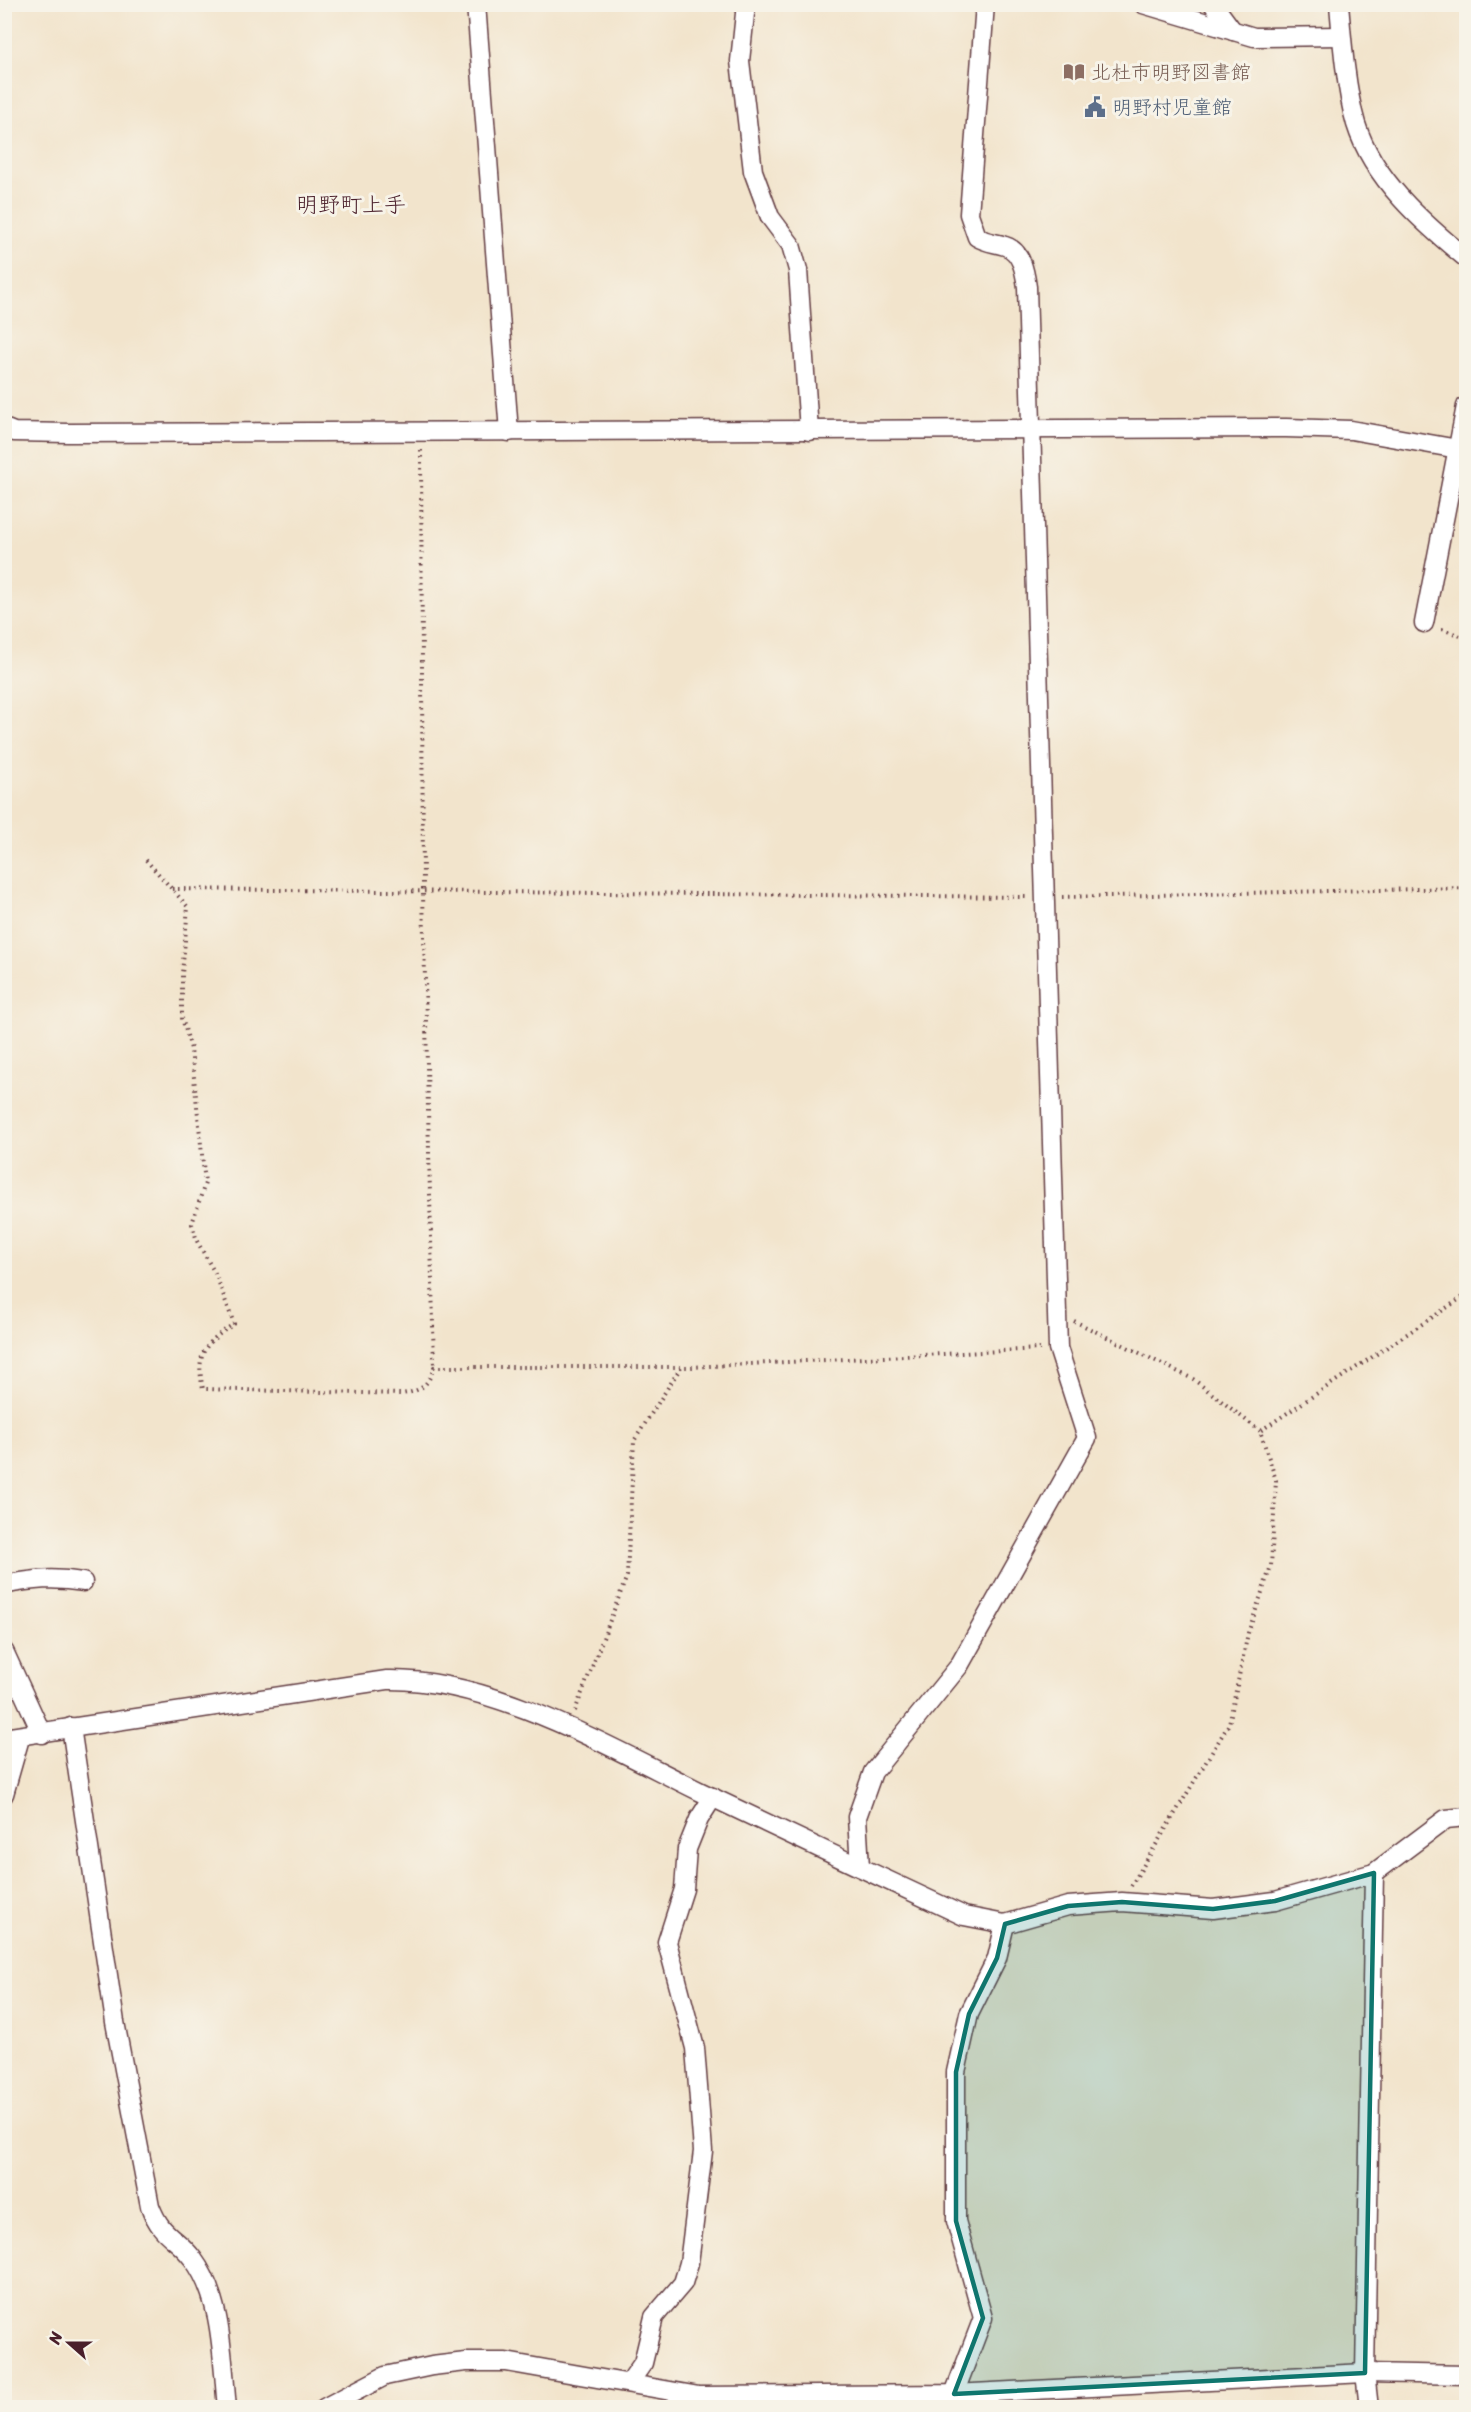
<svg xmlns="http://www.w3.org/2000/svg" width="1471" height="2412" font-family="Sriracha,'Klee One',sans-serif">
<rect width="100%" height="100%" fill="#f7f3e8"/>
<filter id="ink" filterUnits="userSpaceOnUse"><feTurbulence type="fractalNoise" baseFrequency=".0167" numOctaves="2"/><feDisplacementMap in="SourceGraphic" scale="12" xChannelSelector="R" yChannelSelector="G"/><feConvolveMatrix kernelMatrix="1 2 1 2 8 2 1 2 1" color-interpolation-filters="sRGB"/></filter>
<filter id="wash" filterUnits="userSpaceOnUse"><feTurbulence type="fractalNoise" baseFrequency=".008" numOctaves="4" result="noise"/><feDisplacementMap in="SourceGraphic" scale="24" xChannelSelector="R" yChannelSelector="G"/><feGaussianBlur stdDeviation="1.35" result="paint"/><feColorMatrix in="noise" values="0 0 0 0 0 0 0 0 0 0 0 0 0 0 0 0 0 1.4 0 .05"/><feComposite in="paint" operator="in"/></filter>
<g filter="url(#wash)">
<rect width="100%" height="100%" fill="#f2e4cc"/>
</g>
<g filter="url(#ink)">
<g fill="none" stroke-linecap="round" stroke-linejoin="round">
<defs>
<g id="street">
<polyline points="476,4 509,432"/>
<polyline points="746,4 740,61 753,171 770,217 791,245 798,270 809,431"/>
<polyline points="1143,4 1254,37 1341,36"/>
<polyline points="1213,4 1233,31"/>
<path d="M1339,4C1342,40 1346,90 1356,124C1373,179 1423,223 1466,258"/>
<polyline points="4,428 14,432 68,433 1286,428 1351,430 1458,449"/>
<polyline points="1424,623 1466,406"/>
<path d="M4,1585C32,1579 55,1577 83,1582"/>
<polyline points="4,1651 42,1734"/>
<path d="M71,1727L115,2022L150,2206C162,2238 175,2235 193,2259C223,2299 222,2360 227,2408"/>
<path d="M4,1738L387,1680C491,1678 609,1747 701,1792C789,1834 876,1875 964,1916L1005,1924L1068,1906L1122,1902L1213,1909L1275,1901L1374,1873L1446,1819L1466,1817"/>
<polyline points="4,1794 20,1738"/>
<path d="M860,1867L857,1817L873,1772L959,1666L1087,1438L1058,1348L1027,287C1025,273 1022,251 1005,246C994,242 989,244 977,237L969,214L985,4"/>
<polyline points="629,2383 643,2363 654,2317 683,2283 689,2263 703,2151 695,2048 667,1942 684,1889 687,1849 699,1819 713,1797"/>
<polyline points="954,2394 983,2318 956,2221 956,2072 969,2014 997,1958 1005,1924"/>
<polyline points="324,2408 385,2376 432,2366 466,2362 506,2362 699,2396 954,2394 1365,2373 1466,2375"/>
<polyline points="1369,2408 1365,2373 1374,1873"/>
</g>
</defs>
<!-- street casing -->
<use href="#street" stroke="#633d43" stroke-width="21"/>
<!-- path -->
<g stroke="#633d43" stroke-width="4" stroke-dasharray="1.5 4.5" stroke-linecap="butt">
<polyline points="421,450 423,893 434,1367"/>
<polyline points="1442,629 1466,638"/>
<path d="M146,860L188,907L182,974V1018L191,1049L205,1183L192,1224L197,1241L216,1275L234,1324C205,1343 195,1353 203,1389L401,1394C421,1391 428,1386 434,1367H691L1040,1349"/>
<polyline points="172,889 1028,897"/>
<polyline points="1062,897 1466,888"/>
<polyline points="1074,1321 1193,1379 1260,1431"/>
<polyline points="575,1711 627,1576 634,1441 681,1367"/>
<polyline points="1131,1886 1229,1724 1248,1633 1271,1566 1276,1480 1260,1431 1466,1295"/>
</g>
<!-- street -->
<use href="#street" stroke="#fff" stroke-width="18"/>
</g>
</g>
<!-- marked area -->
<path fill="#0f766e" fill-opacity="0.2" stroke="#0f766e" stroke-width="4.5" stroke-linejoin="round" d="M1374,1873L1365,2373L954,2394L983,2318L956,2221V2072L969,2014L997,1958L1005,1924L1068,1906L1122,1902L1213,1909L1275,1901Z"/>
<!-- icons -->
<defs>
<symbol id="library-bare" viewBox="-9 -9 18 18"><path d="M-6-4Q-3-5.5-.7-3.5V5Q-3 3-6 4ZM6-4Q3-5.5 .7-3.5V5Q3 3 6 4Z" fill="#8d6e63" stroke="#f7f3e8" stroke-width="2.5" paint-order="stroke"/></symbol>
<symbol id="civic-bare" viewBox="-9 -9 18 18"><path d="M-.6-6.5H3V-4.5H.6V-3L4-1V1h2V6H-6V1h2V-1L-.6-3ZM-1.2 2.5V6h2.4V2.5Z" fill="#5c6f8a" stroke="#f7f3e8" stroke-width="2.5" paint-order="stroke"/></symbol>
</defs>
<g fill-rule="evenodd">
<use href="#library-bare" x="1059" y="57" width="30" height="30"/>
<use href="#civic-bare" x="1080" y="92" width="30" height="30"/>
</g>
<g text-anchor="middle" stroke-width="6" stroke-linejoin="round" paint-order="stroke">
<!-- education labels -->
<g font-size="20" fill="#785e54" stroke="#f7f3e8" text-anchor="start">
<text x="1091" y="79">北杜市明野図書館</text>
</g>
<!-- service labels -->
<g font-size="20" fill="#4e5e75" stroke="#f7f3e8" text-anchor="start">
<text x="1112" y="114">明野村児童館</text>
</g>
<!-- quarter labels -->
<g font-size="22" fill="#4a1f2b" stroke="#f7f3e8">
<text x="351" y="212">明野町上手</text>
</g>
</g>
<!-- margin -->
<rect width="1471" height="2412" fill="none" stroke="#f7f3e8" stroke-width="24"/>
<!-- north arrow -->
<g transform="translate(69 2343) rotate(291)" stroke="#f7f3e8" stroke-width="4.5" paint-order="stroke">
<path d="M0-4.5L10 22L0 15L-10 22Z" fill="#4a1f2b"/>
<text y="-9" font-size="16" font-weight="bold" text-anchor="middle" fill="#4a1f2b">N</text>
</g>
</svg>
